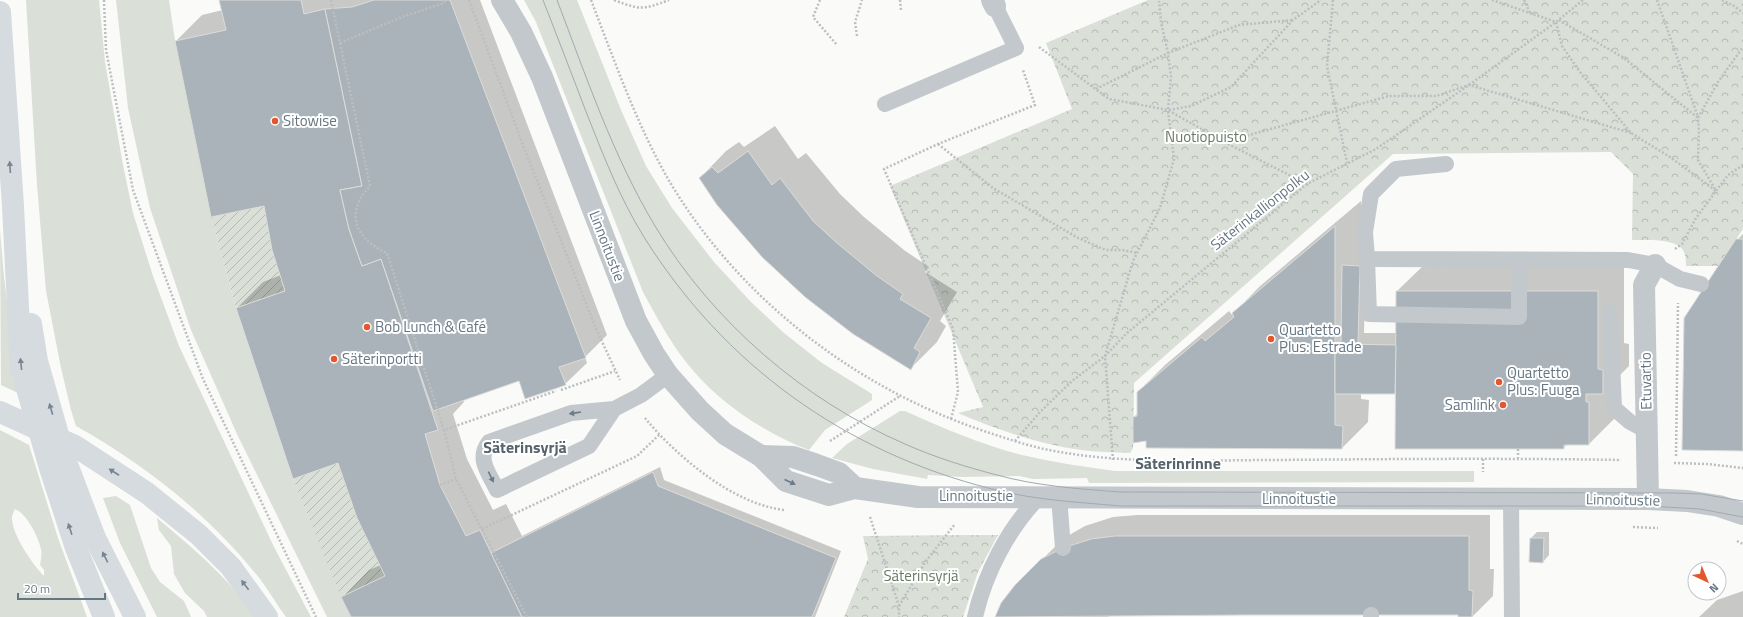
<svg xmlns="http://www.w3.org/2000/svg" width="1743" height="617" font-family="'Titillium Web',sans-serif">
<defs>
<pattern id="park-crowns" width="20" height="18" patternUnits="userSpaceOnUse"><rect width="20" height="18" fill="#dadfd7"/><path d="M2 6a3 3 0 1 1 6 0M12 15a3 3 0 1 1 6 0" fill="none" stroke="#b4b9b4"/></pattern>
<pattern id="garden-furrows" width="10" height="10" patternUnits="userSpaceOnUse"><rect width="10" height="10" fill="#dadfd7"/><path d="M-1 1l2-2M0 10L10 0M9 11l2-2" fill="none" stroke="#b4b9b4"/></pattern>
</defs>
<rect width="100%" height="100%" fill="#fafaf8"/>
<!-- grass -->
<g fill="#dadfd7" fill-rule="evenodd">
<path d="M26,0H99L105,62L123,165L133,213L153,276L179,346L274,547L311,617H286C277,605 269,591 260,579C210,516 146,465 76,426L71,410L61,368L46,291L37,185Z"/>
<polygon points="116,0 169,0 175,41 211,217 236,308 293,479 351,617 327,617 237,434 191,330 150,208 128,108"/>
<path d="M524,0H577L621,110L646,166L672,208L714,262L751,302L784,333L822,363L872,394V400L825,430L809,450C763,432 717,402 686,362C669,340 656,316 643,292L536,22Z"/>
<polygon points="0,230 4,277 18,393 1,385"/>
<path d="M900,411H905C943,428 982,445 1022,455C1053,462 1084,467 1115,471H1474V482L1089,483L1087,478L1033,479L1019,476L963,477L928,475L927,479L873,469L832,458L847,444Z"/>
<path d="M0,430L29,445L58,538L87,617H0ZM15,509C27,514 38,536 41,549C42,554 41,560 40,565L44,570V576C33,565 12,535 12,518C12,515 14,511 15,509Z"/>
<polygon points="116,496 130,505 151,568 160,582 184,601 191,617 157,617 120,543 103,498"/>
<path d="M157,518C194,549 228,577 255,617H207L204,611L185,593L174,574L171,546L159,530Z"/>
</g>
<!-- park -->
<g fill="url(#park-crowns)">
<path d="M1148,0H1743V229L1718,266H1686C1686,261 1686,255 1683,250C1675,238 1646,240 1632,240L1633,174L1611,152L1393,154L1134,383L1133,448L1130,453C1114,452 1097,452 1081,450C1041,445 995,429 958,413L983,407L890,186L1072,109L1046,43Z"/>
<polygon points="964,535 998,535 978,572 963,617 844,617 868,559 863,536"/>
</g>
<!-- garden -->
<g fill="url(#garden-furrows)">
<polygon points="264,206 272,250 285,291 236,308 211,217"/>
<polygon points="338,463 385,576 341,597 293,479"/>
</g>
<!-- shadow -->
<g fill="#0003">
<polygon points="220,0 480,0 607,335 585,357 587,363 565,384 520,380 463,399 464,402 453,414 467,459 493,510 506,504 522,536 660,467 664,480 841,551 815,617 352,617 343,597 369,570 381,565 339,462 237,308 263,282 281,275 265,205 176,41 202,15 223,10"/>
<polygon points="775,126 798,159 806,153 840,194 864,217 904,250 929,267 925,272 957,292 940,321 946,326 937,342 910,369 700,178 726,151 739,142 744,147"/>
<polygon points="1361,201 1361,260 1366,260 1364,333 1397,333 1397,291 1424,265 1624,265 1624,343 1629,344 1629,366 1615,380 1615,418 1589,444 1568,444 1563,448 1396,391 1395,393 1361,393 1361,399 1369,400 1368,422 1342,448 1147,440 1134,417 1138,413 1138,392 1165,365 1229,311 1232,315 1259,287"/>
<polygon points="1743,234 1743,450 1737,240"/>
<polygon points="1137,515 1490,515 1490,569 1494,569 1493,596 1472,617 1459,617 1459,614 1113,615 1107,617 996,617 1002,603 1015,586 1064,538 1085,526 1113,517"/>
<polygon points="1537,532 1549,532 1549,555 1543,562 1531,538"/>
<polygon points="1743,591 1743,617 1699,617 1717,600"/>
</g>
<!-- building -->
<g fill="#aab3b9" stroke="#dcdcda">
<polygon points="219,0 301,0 304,14 325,9 362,186 340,190 349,229 362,266 381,259 438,430 425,434 440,485 466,536 480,530 522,617 351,617 341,597 385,576 357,518 338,463 293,479 236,308 285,291 272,250 264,206 211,217 175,41 226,30"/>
<polygon points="374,0 450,0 586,358 559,367 566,385 525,399 519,381 433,411 381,259 362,266 349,229 340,190 362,186 325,9 352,7"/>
<polygon points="748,151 772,185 780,178 813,221 837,243 877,276 903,294 900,299 931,318 914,348 920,352 911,370 853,334 805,297 762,257 717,205 699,178 712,167 718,173"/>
<polygon points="1335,226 1335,425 1343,426 1342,449 1146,448 1146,441 1133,443 1133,417 1137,416 1137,392 1202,337 1205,341 1234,317 1232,313"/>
<polygon points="1736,239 1743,239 1743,451 1682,450 1684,318"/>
<polygon points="1342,265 1360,266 1358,344 1341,344"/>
<polygon points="1396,291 1598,291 1598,369 1603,370 1603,394 1586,394 1586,402 1589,402 1589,445 1564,445 1564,449 1395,449"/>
<polygon points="1341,344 1396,345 1395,394 1335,394 1335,345"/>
<polygon points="653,472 658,486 836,558 812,617 522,617 491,553"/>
<polygon points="1115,536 1469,536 1469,590 1473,591 1472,617 1458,617 1458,615 1244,615 995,617 1001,603 1015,585 1041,559 1063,548 1091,539"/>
<polygon points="1530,538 1544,538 1543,563 1529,562"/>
</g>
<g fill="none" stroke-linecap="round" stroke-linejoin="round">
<!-- path -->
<g stroke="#bbbfc2" stroke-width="2.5" stroke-dasharray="2 2" stroke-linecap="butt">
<polyline points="104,0 106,50 133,190 203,379 316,617"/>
<path d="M331,0L370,186C366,191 361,196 359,202C348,226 366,244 387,253L444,430"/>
<polyline points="469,0 524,148 597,331 620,380"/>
<path d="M591,0C615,62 637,126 671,184C742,302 860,391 990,433C1008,439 1026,445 1044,449C1121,465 1199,460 1276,460C1391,459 1506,458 1621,460"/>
<path d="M614,0C640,10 643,10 669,0"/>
<polyline points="820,0 813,17 837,45"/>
<polyline points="900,0 901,10"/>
<polyline points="1333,0 1327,66 1347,163"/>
<polyline points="1492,0 1556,22 1562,46 1580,72 1631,133 1670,157 1716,191"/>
<polyline points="1524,0 1530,13"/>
<polyline points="1657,0 1698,117"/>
<polyline points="1722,0 1734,6 1743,13"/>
<polyline points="1559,20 1624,58 1698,118"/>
<polyline points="857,36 855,22 862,0"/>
<polyline points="340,43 402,17 444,3 446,0"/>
<polyline points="1039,47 1109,99 1168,110 1224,142 1307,184"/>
<polyline points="1096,89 1168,53 1239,25 1293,20"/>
<polyline points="1169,110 1191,106 1231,87 1293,20 1321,0"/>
<polyline points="1224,142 1389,96 1436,96 1469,85 1631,133"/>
<polyline points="938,144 993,188 1078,238 1106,250 1122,250 1138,253"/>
<polyline points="1715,189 1698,160 1699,131 1698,118 1718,82 1743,47"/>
<polyline points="1675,249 1682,244 1696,218 1728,175 1743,165"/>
<polyline points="561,390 615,371"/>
<path d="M645,418C676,456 734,505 785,510"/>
<polyline points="951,419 958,392 953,329 884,169 938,144 1035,105 1023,70"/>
<polyline points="830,441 900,396"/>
<polyline points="1015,441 1040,412 1072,381 1105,356 1127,333 1307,184 1376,149 1469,85 1556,22 1583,0"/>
<polyline points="1518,449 1518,458"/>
<polyline points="1676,456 1678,303"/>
<polyline points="1483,459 1483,472"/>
<polyline points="1113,460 1105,356 1133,261 1160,208 1174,159 1168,110 1171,77 1168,53 1161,22 1159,1"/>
<polyline points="1674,463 1707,464 1743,468"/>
<polyline points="440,485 456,479"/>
<polyline points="870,517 899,606 899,617"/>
<polyline points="1633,527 1658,528"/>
<polyline points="482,529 637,456 659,435"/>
<polyline points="1737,541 1743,544"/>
<polyline points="899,606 926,561 955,524"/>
<polyline points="527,617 456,479 444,430 556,391"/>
</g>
<!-- service -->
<g stroke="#c3c8cc" stroke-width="16">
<polyline points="885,104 1016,48 995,6"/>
<polyline points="1446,164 1396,169 1371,194 1365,232 1367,259 1628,260 1655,265 1680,279 1701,284"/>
<polyline points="1367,259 1369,314 1519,317 1519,260"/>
<polyline points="1610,312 1614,408 1630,422 1647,431"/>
<path d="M614,409L589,446L497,490C489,473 476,459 489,442L571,413L614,409L641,395L668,375"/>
<polyline points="1059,497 1063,548"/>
<polyline points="1511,499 1512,617"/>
<polyline points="1371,615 1371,617"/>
<path d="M975,617C985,573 1008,529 1039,497"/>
</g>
<!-- minor -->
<g stroke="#c3c8cc" stroke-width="22">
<polyline points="992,0 995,6"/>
<polyline points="1648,499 1644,285 1655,265"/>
</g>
<!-- tertiary -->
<g stroke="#c3c8cc" stroke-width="22">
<polyline points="502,0 521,32 542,77 636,321 654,354 668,375 700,411 725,434 761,456 786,481 829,495 855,488 918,497 1648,499 1687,501 1719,506 1743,514"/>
<polyline points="761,456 793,457 817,465 839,473 855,488"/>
</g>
<!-- trunk -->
<polyline stroke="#d6dbdf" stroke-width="22" points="0,412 75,446 147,493 199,535 231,567 267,617"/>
<!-- motorway -->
<g stroke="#d6dbdf" stroke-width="22">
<polyline points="0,12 13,206 21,368 50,468 76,548 104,617"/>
<polyline points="31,324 37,361 65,459 95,538 135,617"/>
</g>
<!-- tram -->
<g stroke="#a2aab0" stroke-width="1">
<path d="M543,0C557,36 571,72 585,109C602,152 619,197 644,237C724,365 845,452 992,489C1034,500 1077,502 1120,506H1648L1700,509L1743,517"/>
<path d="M557,0C586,76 613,156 655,226C712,321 803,400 905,444C934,457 966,467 997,475C1037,486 1079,489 1121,492L1676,493L1701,494L1743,501"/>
</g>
</g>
<!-- one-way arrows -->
<defs><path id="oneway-solid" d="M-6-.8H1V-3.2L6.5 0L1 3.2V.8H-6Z"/></defs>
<g fill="#768591">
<use href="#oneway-solid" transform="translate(10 167) rotate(-94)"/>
<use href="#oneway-solid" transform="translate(21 364) rotate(-96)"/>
<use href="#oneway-solid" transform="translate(51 409) rotate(-106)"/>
<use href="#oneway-solid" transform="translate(114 472) rotate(-147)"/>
<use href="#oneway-solid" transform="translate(70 529) rotate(-108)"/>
<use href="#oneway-solid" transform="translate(105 557) rotate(-117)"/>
<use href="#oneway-solid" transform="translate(245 585) rotate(-127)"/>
</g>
<g fill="#6a7a87">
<use href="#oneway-solid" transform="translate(575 413) rotate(171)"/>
<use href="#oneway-solid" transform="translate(491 477) rotate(64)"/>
<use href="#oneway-solid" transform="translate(790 482) rotate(25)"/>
</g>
<!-- markers -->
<g fill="#e4572e" stroke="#fff" stroke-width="1.5">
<circle cx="275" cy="121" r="4"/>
<circle cx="367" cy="327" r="4"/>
<circle cx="1271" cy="339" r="4"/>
<circle cx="334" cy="359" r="4"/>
<circle cx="1499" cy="382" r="4"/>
<circle cx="1503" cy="405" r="4"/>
</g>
<g text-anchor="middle" stroke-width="4" stroke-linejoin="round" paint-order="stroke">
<!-- poi labels -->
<g font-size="15" fill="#657683" stroke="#fff" text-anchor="start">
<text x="283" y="126">Sitowise</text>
<text x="375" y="332">Bob Lunch &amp; Café</text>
<text x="1279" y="335">Quartetto<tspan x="1279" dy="17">Plus: Estrade</tspan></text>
<text x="342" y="364">Säterinportti</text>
<text x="1507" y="378">Quartetto<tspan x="1507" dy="17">Plus: Fuuga</tspan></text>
<text x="1495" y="410" text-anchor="end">Samlink</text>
</g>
<!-- park labels -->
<g font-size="15" fill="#687a64" stroke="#fff">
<text x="1206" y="142">Nuotiopuisto</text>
<text x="921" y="581">Säterinsyrjä</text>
</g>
<!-- street labels -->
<g font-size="15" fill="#657683" stroke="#fff">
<text transform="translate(1260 210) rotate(-38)" y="5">Säterinkallionpolku</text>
<text transform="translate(607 246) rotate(69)" y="5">Linnoitustie</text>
<text transform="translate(1646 381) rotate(-91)" y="5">Etuvartio</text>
<text x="976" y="501">Linnoitustie</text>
<text x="1299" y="504">Linnoitustie</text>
<text transform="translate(1623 500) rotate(1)" y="5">Linnoitustie</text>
</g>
<!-- neighbourhood labels -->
<g font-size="16" font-weight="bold" fill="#57646e" stroke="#fff">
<text x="525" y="453">Säterinsyrjä</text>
<text x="1178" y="469">Säterinrinne</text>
</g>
</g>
<!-- north arrow -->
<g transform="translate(1707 581) rotate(136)"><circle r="19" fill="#ffffff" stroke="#c1c8cd"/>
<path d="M0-3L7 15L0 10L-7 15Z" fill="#e4572e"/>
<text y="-6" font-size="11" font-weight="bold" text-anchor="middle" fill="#657683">N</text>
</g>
<!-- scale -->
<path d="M18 593v6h87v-6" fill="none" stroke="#657683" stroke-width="2"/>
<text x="24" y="593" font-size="12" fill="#657683" stroke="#ffffff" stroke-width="3" paint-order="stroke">20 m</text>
</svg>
